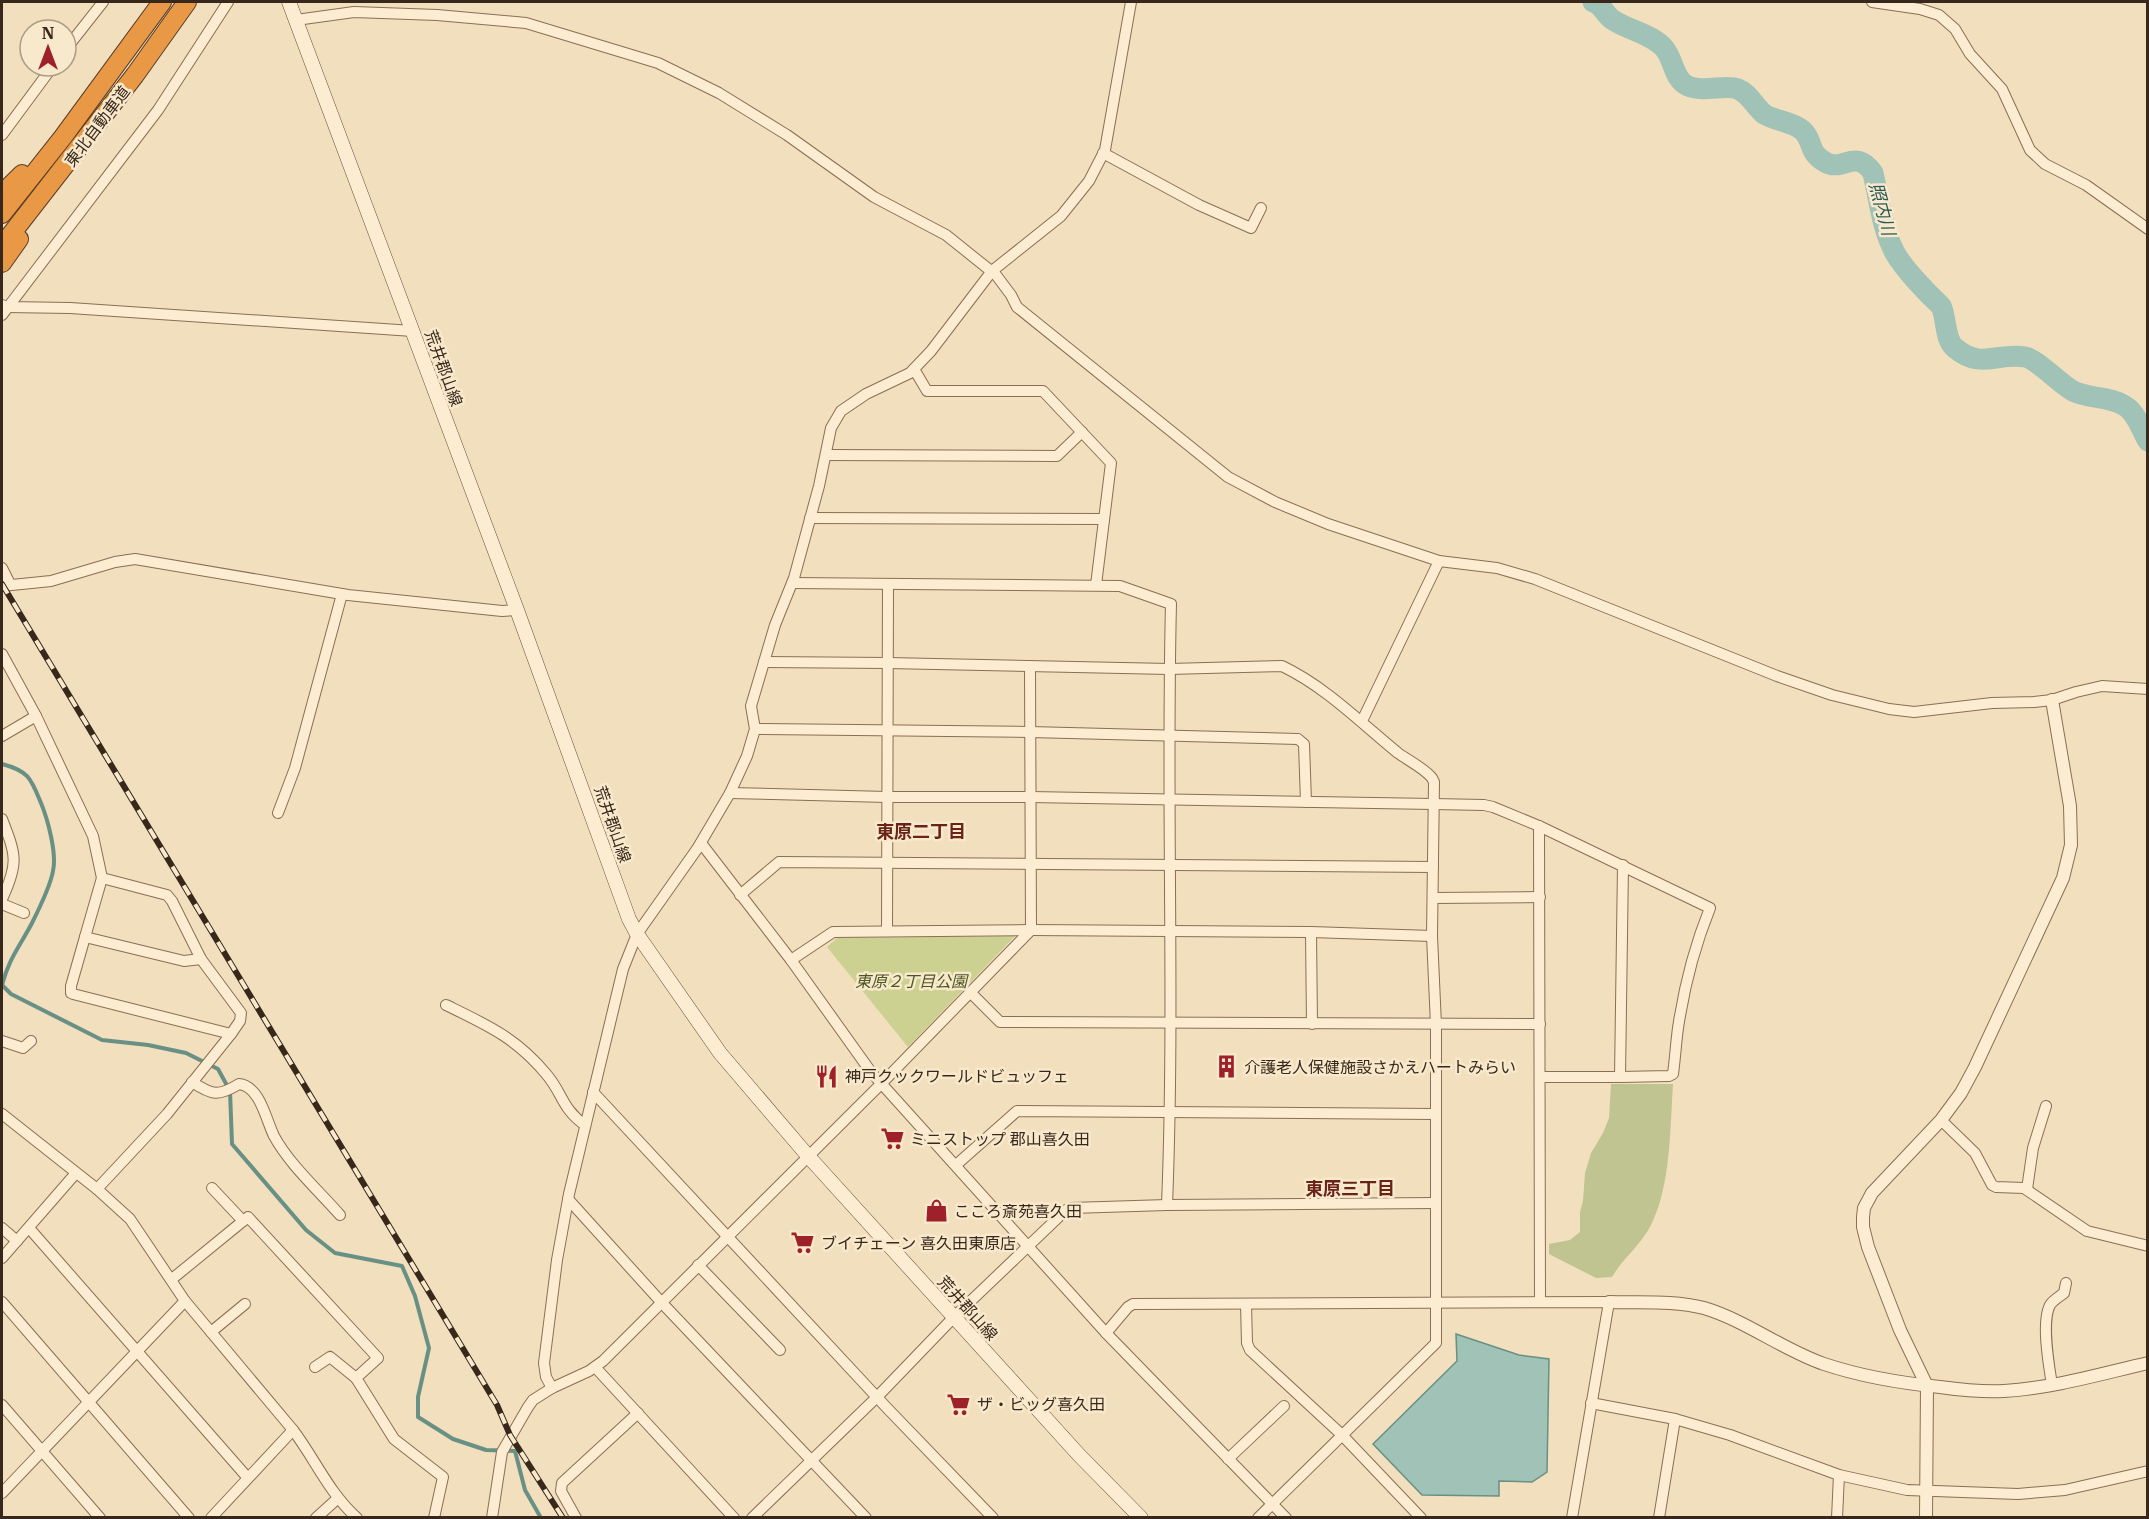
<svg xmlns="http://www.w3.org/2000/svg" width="2149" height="1519" font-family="'IBM Plex Serif','Noto Sans JP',serif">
<rect width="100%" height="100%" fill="#f1dfbd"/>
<!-- green -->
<polygon fill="#ccd090" points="1015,936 908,1047 827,947 837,938"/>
<!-- cemetery -->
<path fill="#c0c491" d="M1611,1084H1673C1670,1128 1671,1185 1651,1225C1641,1245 1623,1258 1612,1277L1596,1278L1549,1254V1244L1570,1240L1580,1232V1212L1583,1201L1585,1173L1591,1153L1603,1133L1609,1118Z"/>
<!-- water -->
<polygon fill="#a1c2b7" stroke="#689084" stroke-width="1.5" points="1456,1334 1519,1355 1549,1359 1547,1472 1532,1482 1499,1481 1499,1496 1422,1495 1373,1444 1457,1361"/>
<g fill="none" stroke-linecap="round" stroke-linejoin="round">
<!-- stream -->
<path stroke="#689084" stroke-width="4" d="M2,764C29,771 31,779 41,803C48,820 57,854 53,871C51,883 38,911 32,923C20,946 9,958 2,985L11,994L102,1040L148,1045L186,1053L218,1069L230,1091L232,1144L306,1230L335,1253L402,1266L415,1296L429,1348L418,1397V1417L453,1439L486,1450L515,1451L525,1490L541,1518"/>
<!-- river -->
<path stroke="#a1c2b7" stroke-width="21" d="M1593,2C1603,5 1604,14 1613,20C1628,30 1652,34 1664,48C1674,59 1673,79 1688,86C1704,93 1725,84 1738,89C1750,94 1754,106 1764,114C1775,121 1791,121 1802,130C1814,140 1807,152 1825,162C1843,173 1855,147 1873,173C1879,199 1882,229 1895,253C1904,269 1927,293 1941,306C1947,318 1944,339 1955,348C1981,370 1997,352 2025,357C2037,359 2060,384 2073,391C2089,399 2110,396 2125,406C2137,413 2141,430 2148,441"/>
<defs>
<g id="minor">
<polyline points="1872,2 1920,9 1939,15 1955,29 1970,54 2002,89 2030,150 2045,164 2086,185 2148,229"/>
<polyline points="296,20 354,12 437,15 526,23 658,63 719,93 787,135 874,197 946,235 996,275 1011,295 1017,307 1228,477 1275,502 1328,524 1439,561 1497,568 1535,579 1777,676 1832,695 1889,709 1914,712 1992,703 2034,702 2052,700 2076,692 2102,686 2148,689"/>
<polyline points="66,49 103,2"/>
<polyline points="2,135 53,66"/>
<polyline points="1103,153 1199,205 1251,228 1261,208"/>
<polyline points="2,305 7,307 70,308 413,331"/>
<polyline points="2,315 158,110 228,2"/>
<polyline points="914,369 927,391 1043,391 1111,463 1096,585"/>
<polyline points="826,455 1057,456 1082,432"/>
<polyline points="810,518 1104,519"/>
<polyline points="2,568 10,584"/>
<path d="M792,583L1120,586L1171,604C1166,804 1175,1005 1167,1205"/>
<polyline points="2,586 51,581 115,562 135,559 348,595 502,611 517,610"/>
<polyline points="2,654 36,716 93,836 102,878 167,895 172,901 201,959 241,1013 240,1021 231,1034 167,1114 97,1189"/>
<path d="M764,662L888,663L1169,669L1282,666C1326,687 1361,723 1398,753C1409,761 1424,768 1432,778L1434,782L1432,936L1436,1025V1343L1258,1518"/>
<polyline points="1362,721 1439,561"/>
<polyline points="755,729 1030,732 1298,739 1304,744 1306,802"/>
<polyline points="2,736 36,716"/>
<path d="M730,793L887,797H1030L1433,804L1484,805L1493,807L1539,826L1710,908C1695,945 1684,988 1678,1028C1676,1043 1675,1059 1673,1074L1669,1076L1620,1077"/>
<polyline points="278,813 295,768 342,594"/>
<path d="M2,819C16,855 19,863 2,899"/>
<polyline points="1539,826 1540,1302"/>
<polyline points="701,843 791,960 871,1072 1106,1333 1286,1518"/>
<polyline points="102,878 85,937 184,961 201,959"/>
<polyline points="740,895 779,862 1433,867"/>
<polyline points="1433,898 1540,897"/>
<polyline points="2,904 24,913"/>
<polyline points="887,931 888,584"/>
<polyline points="1311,932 1312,1024"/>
<polyline points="85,937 71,986 71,993 73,994 231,1034"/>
<polyline points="791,960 833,932 1031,930 1311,932 1432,936"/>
<polyline points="971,993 1000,1022 1540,1024"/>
<path d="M446,1005C487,1025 517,1038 547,1075C563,1094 562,1109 585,1125"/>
<polyline points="2,1041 23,1048 31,1041"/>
<polyline points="1540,1077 1620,1077 1623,865"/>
<path d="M192,1082C212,1095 218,1097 239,1084C260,1086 266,1120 274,1136C289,1164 319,1191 340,1215"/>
<polyline points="593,1092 887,1408 993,1518"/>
<path d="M2,1114L97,1189L130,1219L185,1301L293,1430C315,1459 329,1493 357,1518"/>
<polyline points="1941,1120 1975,1153 1992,1185 1996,1187 2024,1188 2087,1231 2148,1246"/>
<polyline points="956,1165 1017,1111 1436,1114"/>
<polyline points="212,1188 243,1221"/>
<polyline points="2027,1189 2033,1148 2046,1106"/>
<polyline points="568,1199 662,1303 866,1518"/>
<polyline points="2,1228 17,1241"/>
<polyline points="29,1228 247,1477"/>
<polyline points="2,1258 76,1173"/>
<polyline points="698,1265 780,1350"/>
<polyline points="172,1279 248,1217 378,1358 356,1378 394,1439 443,1477 434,1518"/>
<polyline points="2,1302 189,1518"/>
<polyline points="1246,1304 1247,1343 1250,1350 1342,1435 1421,1518"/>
<polyline points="211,1332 245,1304"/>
<polyline points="1106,1333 1128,1307 1133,1304 1609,1302 1572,1518"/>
<polyline points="315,1367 330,1357 356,1378"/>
<polyline points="595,1367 734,1518"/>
<path d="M2052,1385C2049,1366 2041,1322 2050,1305C2053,1300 2059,1297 2064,1293L2066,1283"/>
<polyline points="552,1388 546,1377 544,1363 557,1260 569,1194 623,969 637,934 697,849 730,793 747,756 755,729 751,706 775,625 794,578 819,486 831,428 841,411 866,394 910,373 931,351 992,271 1061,216 1089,181 1105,150 1131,2"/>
<polyline points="1591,1403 1675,1419 1730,1435 1839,1475 1907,1490 2018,1494 2065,1490 2148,1471"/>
<polyline points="2,1405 100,1518"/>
<polyline points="1228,1459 1284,1406"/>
<polyline points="2,1493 185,1301"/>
<polyline points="211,1518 293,1430"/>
<polyline points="316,1518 337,1499"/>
<polyline points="492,1518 502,1452 528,1407 533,1400 552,1388 589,1371 603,1361 882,1083 1031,930 1030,666"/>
<polyline points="576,1518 561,1491 562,1483 638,1413"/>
<polyline points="752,1518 877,1397 954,1317 1066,1210 1071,1208 1167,1205 1436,1203"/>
<polyline points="1659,1518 1675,1419"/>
<polyline points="1837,1518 1839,1475"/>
</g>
<g id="tertiary">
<path d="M1609,1302C1640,1303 1674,1300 1704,1308C1747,1321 1783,1350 1824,1364C1863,1377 1900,1383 1940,1387C1962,1390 1983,1392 2004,1391C2053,1388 2100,1374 2148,1363"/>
<polyline points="1926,1518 1927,1386 1900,1330 1868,1247 1863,1227 1863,1217 1864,1208 1872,1193 1941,1120 1961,1093 1975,1067 2063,878 2071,845 2070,806 2052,700"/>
</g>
<polyline id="secondary" points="289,2 517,610 629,919 637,934 720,1053 808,1156 1079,1455 1141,1518"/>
<g id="motorway">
<polyline points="2,194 22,174"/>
<polyline points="2,214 63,137 162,2"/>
<polyline points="2,246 135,75 187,2"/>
<polyline points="2,263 19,239"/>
</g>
</defs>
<!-- minor casing -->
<use href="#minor" stroke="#8b6e55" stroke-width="12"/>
<!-- tertiary casing -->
<use href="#tertiary" stroke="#8b6e55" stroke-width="14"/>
<!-- secondary casing -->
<use href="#secondary" stroke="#6c4f38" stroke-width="15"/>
<!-- motorway casing -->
<use href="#motorway" stroke="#583d2a" stroke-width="20"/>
<!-- minor -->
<use href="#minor" stroke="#fcecd1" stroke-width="10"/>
<!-- tertiary -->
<use href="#tertiary" stroke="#fcecd1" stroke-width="12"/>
<!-- secondary -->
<use href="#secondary" stroke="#fcecd1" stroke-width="14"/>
<!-- motorway -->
<use href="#motorway" stroke="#e99845" stroke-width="18"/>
<defs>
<polyline id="rail" points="2,584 497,1405 510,1435 563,1518"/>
</defs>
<!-- rail casing -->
<use href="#rail" stroke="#38281b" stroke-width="6"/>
<!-- rail -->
<use href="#rail" stroke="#f8e9cd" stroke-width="4" stroke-dasharray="11" stroke-linecap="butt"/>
</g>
<!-- icons -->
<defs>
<symbol id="building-bare" viewBox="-9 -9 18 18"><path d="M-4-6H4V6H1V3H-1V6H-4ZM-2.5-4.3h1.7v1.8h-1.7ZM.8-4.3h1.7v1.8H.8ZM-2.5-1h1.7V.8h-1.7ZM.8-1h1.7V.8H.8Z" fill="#9e2028" stroke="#f8e9cd" stroke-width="2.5" paint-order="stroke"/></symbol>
<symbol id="restaurant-bare" viewBox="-9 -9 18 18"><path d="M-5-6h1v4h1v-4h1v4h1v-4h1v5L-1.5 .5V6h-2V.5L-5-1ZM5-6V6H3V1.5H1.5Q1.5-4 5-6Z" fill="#9e2028" stroke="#f8e9cd" stroke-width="2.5" paint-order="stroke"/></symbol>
<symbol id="supermarket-bare" viewBox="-9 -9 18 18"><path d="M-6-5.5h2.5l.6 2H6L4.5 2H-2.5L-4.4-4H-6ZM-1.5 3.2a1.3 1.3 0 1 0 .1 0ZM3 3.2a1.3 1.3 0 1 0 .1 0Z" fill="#9e2028" stroke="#f8e9cd" stroke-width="2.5" paint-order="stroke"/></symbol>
<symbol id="shop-bare" viewBox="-9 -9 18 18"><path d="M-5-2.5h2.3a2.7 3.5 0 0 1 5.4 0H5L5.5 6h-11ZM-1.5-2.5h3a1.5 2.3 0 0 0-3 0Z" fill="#9e2028" stroke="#f8e9cd" stroke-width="2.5" paint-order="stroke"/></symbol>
</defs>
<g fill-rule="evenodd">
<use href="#building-bare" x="1210" y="1050" width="33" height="33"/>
<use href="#restaurant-bare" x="810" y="1060" width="33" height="33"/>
<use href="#supermarket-bare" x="876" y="1122" width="33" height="33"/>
<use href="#shop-bare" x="920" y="1194" width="33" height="33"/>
<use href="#supermarket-bare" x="786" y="1226" width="33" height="33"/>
<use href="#supermarket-bare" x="942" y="1388" width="33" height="33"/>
</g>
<g text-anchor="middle" stroke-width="5" stroke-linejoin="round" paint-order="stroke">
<!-- street labels -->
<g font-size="16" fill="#38281b" stroke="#f8e9cd">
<text transform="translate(97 126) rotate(-53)" y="6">東北自動車道</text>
<text transform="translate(444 368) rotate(70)" y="6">荒井郡山線</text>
<text transform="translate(613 824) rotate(71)" y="6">荒井郡山線</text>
<text transform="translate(968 1308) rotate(48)" y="6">荒井郡山線</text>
</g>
<!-- park labels -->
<g font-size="16" font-style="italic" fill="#4c5720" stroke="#f8e9cd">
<text x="911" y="987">東原２丁目公園</text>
</g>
<!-- poi labels -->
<g font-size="16" fill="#38281b" stroke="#f8e9cd" text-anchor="start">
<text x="1244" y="1073">介護老人保健施設さかえハートみらい</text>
<text x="845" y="1082">神戸クックワールドビュッフェ</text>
<text x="910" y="1145">ミニストップ 郡山喜久田</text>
<text x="954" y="1217">こころ斎苑喜久田</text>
<text x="821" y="1249">ブイチェーン 喜久田東原店</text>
<text x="977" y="1410">ザ・ビッグ喜久田</text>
</g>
<!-- water labels -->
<g font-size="18" font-style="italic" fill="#295a54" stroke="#f8e9cd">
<text transform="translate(1882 209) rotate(75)" y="6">照内川</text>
</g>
<!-- neighbourhood labels -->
<g font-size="18" font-weight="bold" fill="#692317" stroke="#f8e9cd">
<text x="921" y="838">東原二丁目</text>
<text x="1350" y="1195">東原三丁目</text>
</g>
</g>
<!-- border -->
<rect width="2149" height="1519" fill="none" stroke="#38281b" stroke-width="6"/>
<!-- north arrow -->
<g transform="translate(48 48)"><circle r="28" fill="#f8e9cd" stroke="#ab9c86" stroke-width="1.5"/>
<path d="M0-4.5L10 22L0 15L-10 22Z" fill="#9e2028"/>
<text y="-9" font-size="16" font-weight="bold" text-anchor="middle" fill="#38281b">N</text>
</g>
</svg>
